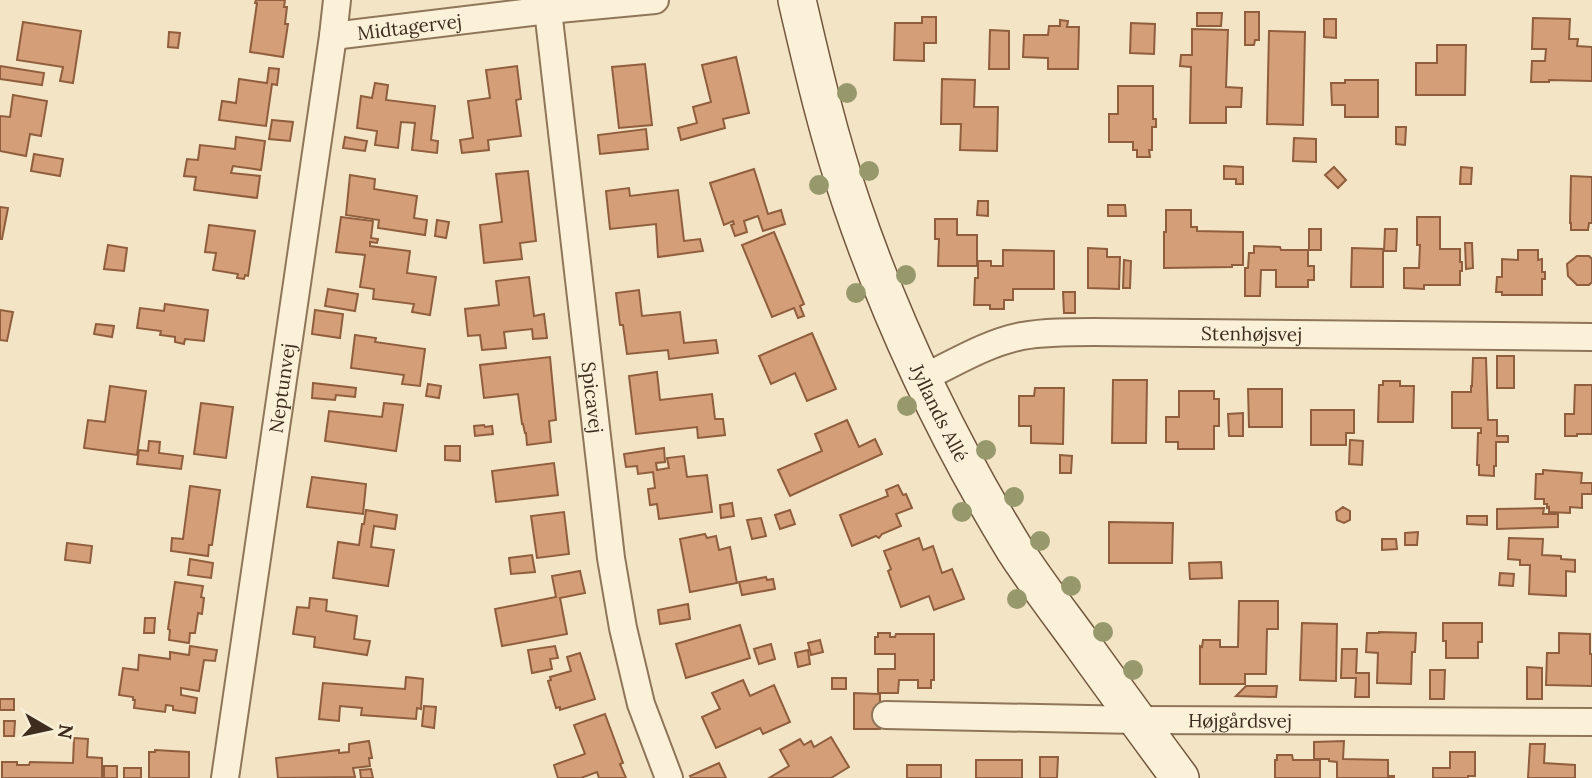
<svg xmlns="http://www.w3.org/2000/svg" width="1592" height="778" font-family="Lora,serif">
<rect width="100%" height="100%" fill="#f2e4c5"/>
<!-- building -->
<g fill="#d39e78" stroke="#905e3d" stroke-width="2">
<polygon points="256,0 285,0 284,7 287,7 285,24 288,24 283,57 250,52 257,3 255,3"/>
<polygon points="1245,12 1259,12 1259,40 1255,40 1254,45 1245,45"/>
<polygon points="1197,13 1222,13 1221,26 1197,26"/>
<polygon points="922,17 936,17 936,43 924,43 924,61 894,60 895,23 922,23"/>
<polygon points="1533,18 1570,19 1569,39 1578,39 1577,46 1592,47 1592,81 1549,80 1549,82 1531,82 1532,61 1545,61 1546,49 1532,49"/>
<polygon points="1324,19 1336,19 1336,38 1324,37"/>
<polygon points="1060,20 1068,21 1067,27 1079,27 1078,69 1048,69 1048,58 1023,57 1024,35 1048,35 1049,26 1060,26"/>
<polygon points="23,22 81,31 73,83 60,81 63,67 17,60"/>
<polygon points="1131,23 1155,24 1154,54 1130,53"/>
<polygon points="1192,29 1228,30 1226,87 1242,88 1241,107 1226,107 1226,123 1190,123 1191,67 1180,66 1181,55 1192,55"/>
<polygon points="990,30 1009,31 1009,69 989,69"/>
<polygon points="1269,31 1305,32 1303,125 1267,124"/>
<polygon points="169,32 180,33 178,48 168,47"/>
<polygon points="1437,45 1466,45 1465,95 1416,95 1416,63 1437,63"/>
<polygon points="736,57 749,113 723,119 725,128 681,140 678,128 697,123 693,107 711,102 702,65"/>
<polygon points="645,64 652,125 619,128 612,67"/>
<polygon points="0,66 44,73 42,85 0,79"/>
<polygon points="517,66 521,99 516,100 521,136 488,140 489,150 462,153 460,140 473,138 468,101 490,98 486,70"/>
<polygon points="269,68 279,69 277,85 272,84 266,126 219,120 222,101 236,103 239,79 267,83"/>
<polygon points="942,79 975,80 974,107 998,107 997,151 960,150 961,124 941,124"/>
<polygon points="1345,80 1378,80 1378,117 1345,117 1345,105 1332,105 1331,83 1345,83"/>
<polygon points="375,83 388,85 386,100 435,106 431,140 438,141 437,153 412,150 415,123 401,122 398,148 375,145 377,131 357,128 361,96 372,98"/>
<polygon points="1118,86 1153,86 1153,119 1156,119 1156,127 1152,127 1152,150 1149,150 1150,157 1137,157 1137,150 1133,150 1133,142 1109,142 1109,114 1118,114"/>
<polygon points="13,95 47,101 41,136 30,134 26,156 0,151 0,116 10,117"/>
<polygon points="272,120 293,122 290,141 269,139"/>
<polygon points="1396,127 1406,127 1405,145 1396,144"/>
<polygon points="646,129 648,149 600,154 598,135"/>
<polygon points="236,137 265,141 261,170 233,166 231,173 260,176 257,198 194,190 196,177 184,176 187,159 198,160 200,145 235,149"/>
<polygon points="345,137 367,141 365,151 343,148"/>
<polygon points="1294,138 1316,139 1316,162 1293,161"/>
<polygon points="34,154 63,159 60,176 31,171"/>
<polygon points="1224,166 1243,167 1243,184 1236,184 1236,179 1224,179"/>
<polygon points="1334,167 1346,180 1338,188 1325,175"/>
<polygon points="1461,167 1472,168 1471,184 1460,184"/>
<polygon points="754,169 768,214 781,210 785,224 763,231 758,216 744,221 747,232 735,236 731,225 734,224 733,221 724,225 710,183"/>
<polygon points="528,171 536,241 520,243 522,259 484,263 480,225 502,222 496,174"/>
<polygon points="350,175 375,179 374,189 417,196 414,218 427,220 425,235 378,228 379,220 346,215"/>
<polygon points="1571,176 1592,177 1592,223 1589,223 1588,230 1571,230 1571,223 1570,223"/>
<polygon points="629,188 630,196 678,190 684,241 700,239 703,251 658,257 656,224 610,229 606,191"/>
<polygon points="978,201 988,201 988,216 977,215"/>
<polygon points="1108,205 1125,205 1126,216 1108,216"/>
<polygon points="0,207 8,208 2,239 0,239"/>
<polygon points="1166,210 1191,210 1191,227 1197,227 1197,231 1243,232 1243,265 1232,265 1232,267 1164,268 1164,232 1166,232"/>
<polygon points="341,217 373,221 371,238 378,239 377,243 370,242 370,246 410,251 407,273 436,277 430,315 412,312 414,304 373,299 374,289 360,287 365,255 336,252"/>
<polygon points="1417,217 1440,217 1440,249 1460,249 1460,262 1462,262 1462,271 1460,271 1460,285 1424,285 1424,289 1404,288 1404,268 1419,268 1420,245 1417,245"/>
<polygon points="935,219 957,219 957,235 977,235 977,266 938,266 939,239 935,239"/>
<polygon points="437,220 449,222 446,238 435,236"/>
<polygon points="209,225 255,231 248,276 245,275 244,279 237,278 238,274 213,270 216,253 205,252"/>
<rect x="1309" y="229" width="12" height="21"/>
<polygon points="1385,229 1397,229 1396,251 1384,251"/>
<polygon points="774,232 804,304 800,306 804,316 798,318 794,308 772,317 742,245"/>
<polygon points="1465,243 1472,243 1473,268 1466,269"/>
<polygon points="108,245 127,248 124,271 104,269"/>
<polygon points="1254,246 1280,247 1281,250 1308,250 1308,266 1314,266 1314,280 1308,280 1308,287 1276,287 1276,270 1261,270 1260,296 1245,296 1245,268 1248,268 1249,253 1254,253"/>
<polygon points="1088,248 1107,249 1107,257 1120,257 1119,289 1088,288"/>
<polygon points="1352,248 1383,249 1383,287 1351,287"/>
<polygon points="1003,250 1054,251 1054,289 1013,289 1013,300 1004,300 1004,309 990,309 990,305 974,305 975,278 978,278 978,261 991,261 991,266 1003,266"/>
<polygon points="1518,250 1538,250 1538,260 1542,259 1542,272 1545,272 1545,279 1542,279 1542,295 1502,295 1502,292 1496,292 1497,277 1502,277 1502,259 1518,260"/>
<polygon points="1577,256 1589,256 1592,259 1592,282 1589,285 1577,285 1568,276 1567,264"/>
<polygon points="1124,260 1131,261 1130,288 1123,288"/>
<polygon points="529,277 534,316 544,314 547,338 533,339 532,329 504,332 506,348 482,350 480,335 468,336 465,309 499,305 496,281"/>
<polygon points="328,289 358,294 355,311 325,306"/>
<polygon points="639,290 642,316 680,312 684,343 716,340 718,353 669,359 668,350 627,354 623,325 620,325 616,293"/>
<polygon points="1063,292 1075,292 1075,313 1064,313"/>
<polygon points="165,304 208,310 204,341 185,339 184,344 175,342 175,337 160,335 161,331 137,328 140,308 164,311"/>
<polygon points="0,310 13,312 7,341 0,340"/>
<polygon points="315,310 343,314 340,338 312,334"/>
<polygon points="96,324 114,326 112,337 94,334"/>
<polygon points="812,333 836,389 807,401 795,373 771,384 759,356"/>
<polygon points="355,335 376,338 375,342 425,349 420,386 402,384 404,375 351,368"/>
<rect x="1497" y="356" width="17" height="32"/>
<polygon points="550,357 556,420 549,421 551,442 527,445 526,433 525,433 523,424 522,424 518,394 484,398 480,365"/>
<polygon points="1473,358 1486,358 1488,420 1497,420 1497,436 1508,436 1508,442 1496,442 1496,466 1494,466 1494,476 1479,475 1479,465 1477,465 1478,433 1481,433 1481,428 1452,428 1452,392 1471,392 1471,386 1472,386"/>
<polygon points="657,372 660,400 712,394 715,419 723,419 725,435 698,438 697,427 636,434 629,376"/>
<polygon points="1113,380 1147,380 1146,443 1112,443"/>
<polygon points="1383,381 1400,381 1400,386 1414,386 1413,422 1378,422 1379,385 1383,385"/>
<polygon points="313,383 356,388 355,397 336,395 335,400 312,398"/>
<polygon points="428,384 441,386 439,398 426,396"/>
<polygon points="1575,385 1592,385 1592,434 1577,434 1577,436 1565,436 1565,414 1574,414"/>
<polygon points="110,386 146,391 137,455 84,448 88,420 105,422"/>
<polygon points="1035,388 1064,388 1063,444 1031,443 1031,426 1019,426 1019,396 1034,396"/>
<polygon points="1248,389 1282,389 1282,427 1249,427"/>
<polygon points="1179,391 1214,391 1214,399 1219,399 1219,426 1214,426 1214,449 1178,449 1178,442 1166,442 1166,417 1179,417"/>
<polygon points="201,403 233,407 226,458 194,454"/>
<polygon points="384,403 403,405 396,451 325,441 329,411 382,417"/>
<polygon points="1311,410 1354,410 1354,433 1346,433 1346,445 1311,445"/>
<polygon points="1243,413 1243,436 1229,436 1228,414"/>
<polygon points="847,420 859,447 875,439 882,454 790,496 778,470 822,451 815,434"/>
<polygon points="484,425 485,427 492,426 493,434 475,436 474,426"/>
<polygon points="1350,440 1363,441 1362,465 1349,464"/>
<polygon points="149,441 160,442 159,453 183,456 181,469 137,464 139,450 148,451"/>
<polygon points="445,446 460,446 460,461 445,460"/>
<polygon points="664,448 665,462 656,463 657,470 669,468 667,458 684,456 687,477 707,475 712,512 659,519 657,504 650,505 648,489 655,488 653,472 638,474 637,466 626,467 624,454"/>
<polygon points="1060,455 1072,456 1071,473 1060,473"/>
<polygon points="554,463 558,495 496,502 492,471"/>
<polygon points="1543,470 1582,473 1581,483 1592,483 1592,494 1582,494 1582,508 1570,507 1570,513 1549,512 1549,507 1547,508 1547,504 1544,504 1544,499 1535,499 1536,474 1543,474"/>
<polygon points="312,477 366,484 363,514 307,507"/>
<polygon points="898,485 903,495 906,494 912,508 896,514 901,526 882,534 879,538 876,536 852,546 840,515 888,496 886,490"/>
<polygon points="190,486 220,490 212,545 209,545 208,556 171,551 172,538 183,539"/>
<polygon points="732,503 734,516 721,518 720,505"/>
<polygon points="1343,507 1350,511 1350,520 1344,523 1337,520 1336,512"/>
<polygon points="1544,508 1543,514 1558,514 1558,527 1497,529 1497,509"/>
<polygon points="366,510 397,515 395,529 374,526 371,547 394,550 388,586 333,578 338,542 359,545 362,524 364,524"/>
<polygon points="790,510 795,524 780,529 775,515"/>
<polygon points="564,512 569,554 537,558 531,516"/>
<polygon points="1467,516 1487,516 1487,525 1467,524"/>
<polygon points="761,518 766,536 752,539 747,520"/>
<polygon points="1109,522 1173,523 1172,563 1109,563"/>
<polygon points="1418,532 1417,545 1405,545 1405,533"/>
<polygon points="705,534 707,538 716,536 719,550 730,547 737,583 690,592 680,539"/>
<polygon points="919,538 923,550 933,546 942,573 952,569 964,599 934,610 929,596 901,607 888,571 891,569 884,551"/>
<polygon points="1509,538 1543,539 1542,555 1561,556 1561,559 1575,560 1575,572 1566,571 1566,596 1529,594 1530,565 1520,565 1520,560 1508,559"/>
<polygon points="1382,539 1396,539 1397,549 1382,550"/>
<polygon points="67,543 92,546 90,563 65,560"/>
<polygon points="532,555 535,572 511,574 509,558"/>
<polygon points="190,559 213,563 211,578 188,575"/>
<polygon points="1221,562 1222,578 1190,579 1189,563"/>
<polygon points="580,571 585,593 560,598 567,634 502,646 495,609 556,597 552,576"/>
<polygon points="1500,573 1514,574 1513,586 1499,585"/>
<polygon points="766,577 767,580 773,579 775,589 742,595 739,582"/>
<polygon points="175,582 203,586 201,597 204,598 202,614 198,613 195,633 190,633 189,643 169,640 170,630 168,629"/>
<polygon points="310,598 327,600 326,611 357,616 354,639 370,641 367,655 314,647 315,637 293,634 297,607 309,608"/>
<polygon points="1239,601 1278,601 1278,629 1267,629 1266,674 1245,674 1245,684 1200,684 1200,646 1202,647 1203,640 1220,640 1220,647 1238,647"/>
<polygon points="688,604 690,619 660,624 658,610"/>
<polygon points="145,618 155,618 154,633 144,633"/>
<polygon points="1302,623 1337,624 1336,681 1300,680"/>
<polygon points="1443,623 1482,623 1482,642 1478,642 1478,658 1446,658 1446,641 1443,641"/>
<polygon points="740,625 750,658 686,678 676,644"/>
<polygon points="1379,632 1416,633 1415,652 1412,652 1411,684 1377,683 1378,653 1366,652 1367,633 1379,633"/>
<polygon points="878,633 890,633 890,637 895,637 896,634 934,634 934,680 931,680 931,688 918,688 918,680 899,680 898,693 880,693 880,729 854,729 854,693 878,694 878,669 895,669 895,654 875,654 875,637 878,637"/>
<polygon points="1559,633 1590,634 1590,654 1592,654 1592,686 1546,685 1547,653 1559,653"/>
<polygon points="820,640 823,652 811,655 808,643"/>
<polygon points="771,644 775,659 759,664 754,649"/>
<polygon points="190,646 217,650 215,661 204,660 199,691 181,688 181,695 197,698 195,713 173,710 173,706 166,705 165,712 134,708 135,700 133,700 133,697 119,695 123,668 138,670 139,655 170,659 170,652 189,655"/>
<polygon points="555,646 558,658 550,659 552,669 532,673 528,650"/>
<polygon points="1342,649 1357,649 1356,673 1369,673 1369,697 1355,697 1356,678 1341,678"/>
<polygon points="808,650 810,664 798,667 795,653"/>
<polygon points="580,653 595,699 560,710 560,707 556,708 548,681 551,680 550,677 571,671 567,657"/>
<polygon points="1527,667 1542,668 1542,699 1527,699"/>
<polygon points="1430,670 1445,670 1444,699 1430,699"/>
<polygon points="406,677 423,679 421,709 417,708 416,719 361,715 362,708 340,706 339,721 319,719 323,683 405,689"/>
<rect x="832" y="678" width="14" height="11"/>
<polygon points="743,680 750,696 774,685 790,722 763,734 760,728 716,748 702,717 720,709 712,693"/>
<polygon points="1246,686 1277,686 1276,697 1236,696"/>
<rect x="0" y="699" width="14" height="11"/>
<polygon points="424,706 436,707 434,728 422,726"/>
<polygon points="605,714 623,763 620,764 626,778 599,778 597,772 581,778 558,778 554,765 585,754 574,725"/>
<polygon points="4,721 15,721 14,736 4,736"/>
<polygon points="831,737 849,767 831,778 769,778 789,766 780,750 800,739 804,745 811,741 814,747"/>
<polygon points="74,738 88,739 87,757 102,758 102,778 2,778 2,762 17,762 17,765 29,765 30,762 73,763"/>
<polygon points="369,741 372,758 369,758 370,766 353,768 355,777 278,778 276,758 339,750 339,753 349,752 349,744"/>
<polygon points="1344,741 1343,759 1388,760 1388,776 1394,776 1394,778 1337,778 1337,762 1329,761 1329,759 1314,759 1314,742"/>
<polygon points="1530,744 1545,744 1544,763 1575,765 1575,778 1528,778"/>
<polygon points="155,750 189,752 189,778 149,778 149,752 155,752"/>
<polygon points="1450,752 1475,752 1475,776 1468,776 1468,778 1433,778 1433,768 1450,768"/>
<polygon points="1277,755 1292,755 1293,760 1320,760 1320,778 1275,778 1275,760 1277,760"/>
<polygon points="1040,757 1058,757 1057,778 1040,778"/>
<rect x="976" y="760" width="46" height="18"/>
<polygon points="719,763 726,778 691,778 690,776"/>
<rect x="907" y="765" width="34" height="13"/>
<rect x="104" y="766" width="13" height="12"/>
<rect x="124" y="768" width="17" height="10"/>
<polygon points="371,769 373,778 361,778 360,770"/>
</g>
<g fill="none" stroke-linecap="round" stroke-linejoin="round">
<defs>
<g id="street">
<path id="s1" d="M548,10L611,558L623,628L641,704L669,778"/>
<path id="s2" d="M333,36L548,10L655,0"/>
<path id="s3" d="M921,379C953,364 986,343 1022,336C1045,332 1069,332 1093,332L1592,337"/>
<path id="s4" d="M886,715L1137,720L1592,722"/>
<path id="s5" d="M225,778L333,36L337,0"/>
</g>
<g id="secondary">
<path id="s6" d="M797,0C813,69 829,138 852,205C894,328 947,439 1015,550C1035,581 1058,611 1080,641C1113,687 1146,732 1180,778"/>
</g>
</defs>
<!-- street casing -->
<use href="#street" stroke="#8f7659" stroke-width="30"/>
<!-- secondary casing -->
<use href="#secondary" stroke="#71563c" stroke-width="40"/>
<!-- street -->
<use href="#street" stroke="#fbf1d9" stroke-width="26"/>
<!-- secondary -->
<use href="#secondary" stroke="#fbf1d9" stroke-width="37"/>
</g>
<!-- trees -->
<g fill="#97996c">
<circle cx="847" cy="93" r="10"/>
<circle cx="869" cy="171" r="10"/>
<circle cx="819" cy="185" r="10"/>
<circle cx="906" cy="275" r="10"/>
<circle cx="856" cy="293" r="10"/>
<circle cx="907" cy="406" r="10"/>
<circle cx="986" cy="450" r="10"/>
<circle cx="1014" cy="497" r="10"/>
<circle cx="962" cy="512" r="10"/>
<circle cx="1040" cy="541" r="10"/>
<circle cx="1071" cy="586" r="10"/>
<circle cx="1017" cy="599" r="10"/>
<circle cx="1103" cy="632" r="10"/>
<circle cx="1133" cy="670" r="10"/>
</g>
<g text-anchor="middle" stroke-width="6" stroke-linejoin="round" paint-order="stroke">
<!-- street labels -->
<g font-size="19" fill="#3e2d1e" stroke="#f8eed5">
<text dy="7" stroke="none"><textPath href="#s2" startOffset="77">Midtagervej</textPath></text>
<text dy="7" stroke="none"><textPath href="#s3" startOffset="340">Stenhøjsvej</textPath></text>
<text dy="7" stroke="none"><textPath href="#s5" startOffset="394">Neptunvej</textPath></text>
<text dy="7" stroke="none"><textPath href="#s1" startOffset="390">Spicavej</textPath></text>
<text dy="7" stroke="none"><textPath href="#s6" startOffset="438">Jyllands Allé</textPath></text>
<text dy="7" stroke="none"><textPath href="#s4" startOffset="354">Højgårdsvej</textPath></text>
</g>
</g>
<!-- north arrow -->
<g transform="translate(49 729) rotate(99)" stroke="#f8eed5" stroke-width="5" paint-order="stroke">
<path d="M0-5L12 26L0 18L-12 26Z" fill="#3e2d1e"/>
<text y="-10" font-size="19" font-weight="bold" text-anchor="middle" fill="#3e2d1e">N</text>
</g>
</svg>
